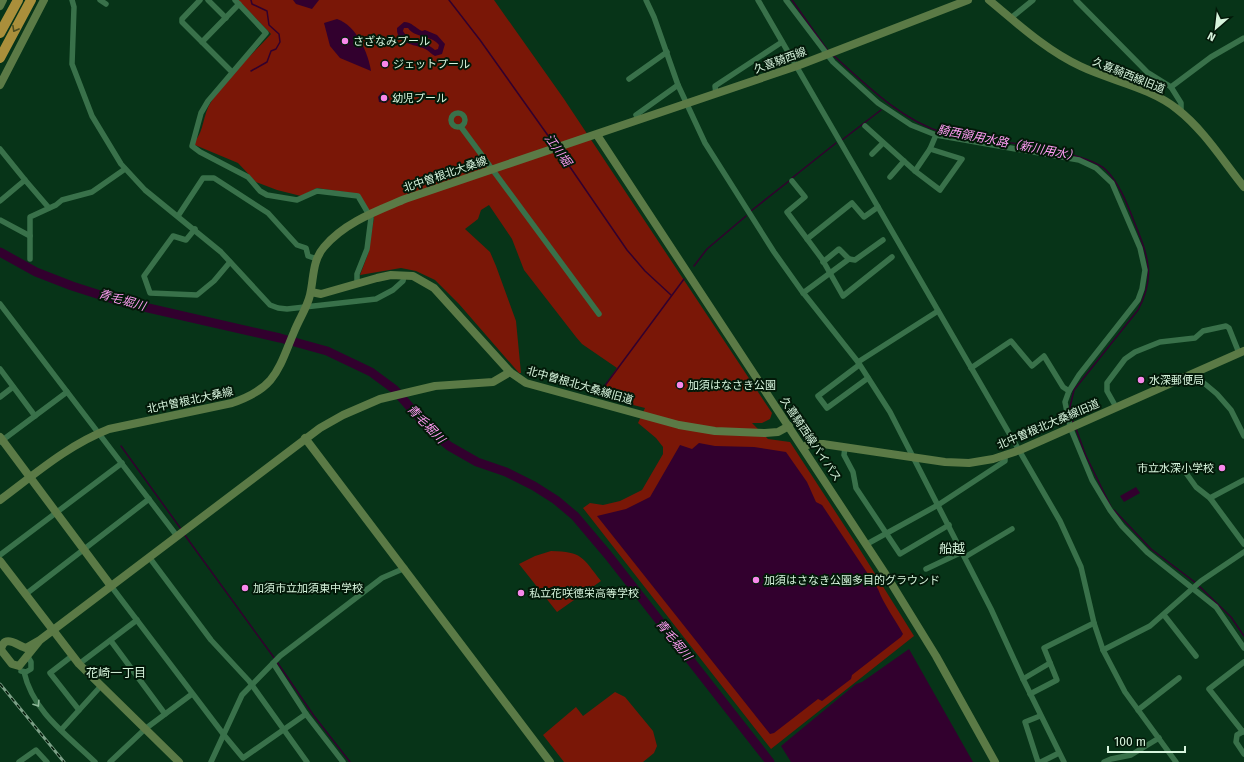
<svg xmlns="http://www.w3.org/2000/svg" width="1244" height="762" font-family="'Fira Sans','Noto Sans JP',sans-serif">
<rect width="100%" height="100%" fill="#073418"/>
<!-- green -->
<g fill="#7a1707">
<path d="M238,0H494L564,99L772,413L770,419L762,423H752L768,439L790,442L857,545L914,636L771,749L583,508L590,503L603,505L620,501L642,490L663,454V447L656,438L638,423L645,408L598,396L617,368L582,344L576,337L524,270L512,239L489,205L481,210L478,219L465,229L490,252L496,266L516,321L521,373H519L459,304L435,280L416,271L401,268L360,275L368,254L374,218L358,194L317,188L301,196L277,190L256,182L238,163L195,145V141C204,131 203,114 211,102C227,77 251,56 271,34Z"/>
<path d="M551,551C583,552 582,557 601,581L557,612L519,564L535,556Z"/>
<polygon points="615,692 625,697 653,731 657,746 654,753 643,762 564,762 543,735 576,707 583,716"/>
</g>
<!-- water -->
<g fill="#32002e" fill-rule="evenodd">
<polygon points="293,0 319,0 312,9 296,4"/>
<path d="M337,19C357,26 368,53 371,71L340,58L330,46L324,23Z"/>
<path d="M404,22C412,22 415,28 422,31L425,30L437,35L445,44L442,54L435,56C431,54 430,52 427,50C418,44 396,46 397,28ZM404,28H408C416,39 430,34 439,45L438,49L435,50C424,40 409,42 403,31Z"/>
<polygon points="383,91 390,99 386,103 379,102 378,97"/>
<path d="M699,443L715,446L754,447L786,452L807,482L816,502L822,505L878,589C884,605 895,619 903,634L901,637L852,675L851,679L822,701L818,699L774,733L770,734L597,516L626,509L650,497L680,445L692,449Z"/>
<polygon points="1136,487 1140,493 1124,502 1120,496"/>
<polygon points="909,649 973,762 791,762 781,746 856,684 862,682"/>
</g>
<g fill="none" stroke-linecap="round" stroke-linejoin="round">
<!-- stream -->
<g stroke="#32002e" stroke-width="1.5">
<polyline points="449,0 480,40 554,144"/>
<polyline points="792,0 828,51"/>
<path d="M833,55C865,84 901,120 944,133C978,139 1084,149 1106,170C1121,185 1129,209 1137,229C1150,260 1154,280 1138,310L1074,390L1070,407L1073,422"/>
<polyline points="251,71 267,62 271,51 276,49 280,42 279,34 269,25 267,11 252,4 251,0"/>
<polyline points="842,140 881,110"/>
<polyline points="559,151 627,250 645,271 671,295"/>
<polyline points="792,178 836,143"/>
<polyline points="751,211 789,181"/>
<polyline points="694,266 707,249 746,216"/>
<polyline points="598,395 684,279"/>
<polyline points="1076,429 1086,456 1111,507"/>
<polyline points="121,446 181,529"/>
<polyline points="1114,510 1151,549 1196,583"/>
<polyline points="184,534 275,659"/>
<polyline points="1199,586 1231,617 1244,636"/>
<polyline points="277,662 314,716 350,762"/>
</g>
<!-- river -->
<polyline stroke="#32002e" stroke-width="9" points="0,252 36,272 72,286 122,302 280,338 327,351 371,372 394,389 430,430 449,446 477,462 506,472 534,486 556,500 575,516 608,555 770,762"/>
<!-- street -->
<g stroke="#39714a" stroke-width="5.5">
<polyline points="72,0 74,7 72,64 92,116 121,164 145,190 221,252 270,305 278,308 287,309 376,299 393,290 403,281 404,276"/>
<polyline points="100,0 106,4"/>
<polyline points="200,0 182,19 182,22 232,72"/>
<polyline points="208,0 226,18"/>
<polyline points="235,0 266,33 208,101 201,113 192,146 200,152 248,177 260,191 267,195 297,200 317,191 358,196 371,218 367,249 357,274 357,283"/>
<polyline points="646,0 654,17 678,85 705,143 774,252 801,290 858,362 890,412 991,609 1023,679 1064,762"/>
<polyline points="758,0 1060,521 1081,567 1094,623 1103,650 1125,692 1176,762"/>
<polyline points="786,0 833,62 878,103 911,125 936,135 1079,160 1096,168 1112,183 1140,248 1145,270 1142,289 1138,300 1079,375 1069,391 1065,402 1070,427 1092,480 1110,510 1122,526 1147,552 1216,607 1244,648"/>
<polyline points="1076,0 1147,72 1171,87 1181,103 1181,113"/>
<polyline points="1011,18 1033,0"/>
<polyline points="202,42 239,4"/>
<polyline points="629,79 667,52"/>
<polyline points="1171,87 1211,57 1244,38"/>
<polyline points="716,94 715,86 782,42"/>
<circle cx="458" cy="120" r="7"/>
<polyline points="636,115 678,85"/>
<polyline points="865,126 915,171 940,190 962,159 930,149 936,135"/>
<polyline points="461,127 599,314"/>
<polyline points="0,149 25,180"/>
<polyline points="872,154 883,143"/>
<polyline points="915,171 930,149"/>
<polyline points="890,177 904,161"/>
<polyline points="792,181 805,197 787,212 822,259 843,296 892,257"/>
<polyline points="0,201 25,180 49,208"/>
<polyline points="178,216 203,178 214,178 268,213 297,245 306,248 308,256 317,259"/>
<polyline points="0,220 30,236"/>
<polyline points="195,229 186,240 173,236 144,276 150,293 197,295 214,281 230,262"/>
<polyline points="807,239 852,203 864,217 878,207"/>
<polyline points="30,259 30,217 56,205 62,200 92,192 125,169"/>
<polyline points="823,262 839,249 849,259"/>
<polyline points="803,293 849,259 855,260 883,240"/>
<polyline points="0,304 177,536"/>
<polyline points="858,362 938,311"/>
<polyline points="859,365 818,396 827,408 868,378"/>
<polyline points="971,368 1011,341 1032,366 1044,356 1063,387 1069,391"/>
<polyline points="0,369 35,416"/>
<polyline points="1192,373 1217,394 1231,410 1244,436"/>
<polyline points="0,397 13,387"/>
<polyline points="1116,407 1107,391 1107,383 1125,359 1135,352 1160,342 1195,338 1203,331 1226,326 1229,328 1239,353"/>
<polyline points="0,442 67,392"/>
<polyline points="845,447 844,455 853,472 856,488 900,554 949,525"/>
<polyline points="1186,473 1196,487 1210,498 1244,544"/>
<polyline points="1210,498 1244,480"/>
<polyline points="867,544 938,505 1005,461 1005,455"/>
<polyline points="0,555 122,463"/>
<polyline points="149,557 211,640 249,681 307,762"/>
<polyline points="965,557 1012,529"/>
<polyline points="926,569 962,552"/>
<polyline points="111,586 224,735 243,758 306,714"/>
<polyline points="26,594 149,499"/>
<polyline points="1164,615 1196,656"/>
<polyline points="111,641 165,714"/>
<polyline points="1103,650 1150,626 1201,581 1244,552"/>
<polyline points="72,656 50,673 79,710"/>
<polyline points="273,663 306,714 343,762"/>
<polyline points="79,664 137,620"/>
<polyline points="21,671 26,672 31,669 31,662 28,657"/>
<path d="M24,672C33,712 67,735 95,762"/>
<polyline points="1023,679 1050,663"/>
<polyline points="1030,694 1057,680 1044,648 1094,623"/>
<polyline points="1138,710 1179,678"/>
<polyline points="61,730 100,687"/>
<polyline points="1244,731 1237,735 1236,742 1244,754"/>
<polyline points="1243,732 1209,689 1244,662"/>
<polyline points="19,762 36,750 47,762"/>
<polyline points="110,762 145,729 192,694"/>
<polyline points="211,762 242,695 280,656 382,578 405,568"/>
<polyline points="1038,762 1025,722 1040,716"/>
<polyline points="1041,762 1059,753"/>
<polyline points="1104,762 1111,759 1131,755 1159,738"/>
</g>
<!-- secondary -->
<g stroke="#5b7a46" stroke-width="8">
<path d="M989,0C1018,24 1046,50 1080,66C1111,81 1149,87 1177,109C1204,130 1223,161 1244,187"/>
<polyline points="0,6 3,0"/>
<polyline points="0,85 44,0"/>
<polyline points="597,135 888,578 936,656 995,762"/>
<polyline points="311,292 321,294 377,278 391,275 413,276 434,288 510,372 526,383 679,425 715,431 765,433 778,432 789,426"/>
<polyline points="0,437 111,586"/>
<polyline points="305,438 550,762"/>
<polyline points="804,447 809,444 823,444 945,462 969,463 993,459 1020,450 1244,351"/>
<path d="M0,500C35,474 68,445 109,429L232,403C276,388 278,370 294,332C299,319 307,308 310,295C314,278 312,261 324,247C345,222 377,211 405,199L797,66L968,0"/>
<polyline points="0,561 79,664 179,762"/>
<path d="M40,640L19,666L12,664L1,650C4,633 18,646 26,648L40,640L320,428L343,415L380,399L435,386L493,382L510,372"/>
</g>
<!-- highway -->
<g stroke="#aa8f3b" stroke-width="10">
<polyline points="0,33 18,0"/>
<polyline points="0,58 31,0"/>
</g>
<defs>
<polyline id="rail" points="0,684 64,762"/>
</defs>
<!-- rail casing -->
<use href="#rail" stroke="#7ca087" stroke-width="3"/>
<!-- rail -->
<use href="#rail" stroke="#031909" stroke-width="1.5" stroke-dasharray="4.5" stroke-linecap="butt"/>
</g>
<!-- one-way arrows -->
<defs><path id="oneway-chevron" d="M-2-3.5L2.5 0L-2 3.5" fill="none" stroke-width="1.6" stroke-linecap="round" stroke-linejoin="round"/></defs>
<use stroke="#4e4e1f" href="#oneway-chevron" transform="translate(15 29) rotate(119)"/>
<use stroke="#90b99b" href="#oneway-chevron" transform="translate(37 704) rotate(57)"/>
<!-- markers -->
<g fill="#f888eb" stroke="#031909" stroke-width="1.5">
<circle cx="345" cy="41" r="4"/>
<circle cx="385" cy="64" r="4"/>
<circle cx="384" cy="98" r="4"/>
<circle cx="1141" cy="380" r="4"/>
<circle cx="680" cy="385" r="4"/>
<circle cx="1222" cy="468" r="4"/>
<circle cx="756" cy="580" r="4"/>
<circle cx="245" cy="588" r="4"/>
<circle cx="521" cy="593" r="4"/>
</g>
<g text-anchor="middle" stroke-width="4" stroke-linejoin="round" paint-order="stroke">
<!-- poi labels -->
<g font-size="11" fill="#d7f4dd" stroke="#031909" text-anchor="start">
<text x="353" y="45">さざなみプール</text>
<text x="393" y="68">ジェットプール</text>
<text x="392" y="102">幼児プール</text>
<text x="1149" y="384">水深郵便局</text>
<text x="688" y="389">加須はなさき公園</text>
<text x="1214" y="472" text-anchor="end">市立水深小学校</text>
<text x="764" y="584">加須はさなき公園多目的グラウンド</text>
<text x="253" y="592">加須市立加須東中学校</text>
<text x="529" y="597">私立花咲徳栄高等学校</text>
</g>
<!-- street labels -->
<g font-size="11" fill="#d7f4dd" stroke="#031909">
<text transform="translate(780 60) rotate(-20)" y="4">久喜騎西線</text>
<text transform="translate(1129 75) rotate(22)" y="4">久喜騎西線旧道</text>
<text transform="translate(445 174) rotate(-19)" y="4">北中曽根北大桑線</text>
<text transform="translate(580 385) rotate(16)" y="4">北中曽根北大桑線旧道</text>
<text transform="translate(190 400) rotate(-12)" y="4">北中曽根北大桑線</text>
<text transform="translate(1048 424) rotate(-23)" y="4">北中曽根北大桑線旧道</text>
<text transform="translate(811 439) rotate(56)" y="4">久喜騎西線バイパス</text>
</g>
<!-- water labels -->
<g font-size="12" font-style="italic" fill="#fe9bf2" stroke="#031909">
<text transform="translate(1008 143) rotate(11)" y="4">騎西領用水路（新川用水）</text>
<text transform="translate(558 150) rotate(54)" y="4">江川堀</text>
<text transform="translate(122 300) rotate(16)" y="4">青毛堀川</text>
<text transform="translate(426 424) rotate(46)" y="4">青毛堀川</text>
<text transform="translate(674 640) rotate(51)" y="4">青毛堀川</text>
</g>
<!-- neighbourhood labels -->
<g font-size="12" fill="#d7f4dd" stroke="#031909">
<text x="116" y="677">花崎一丁目</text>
</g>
<!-- quarter labels -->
<g font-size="13" fill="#d7f4dd" stroke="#031909">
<text x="952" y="553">船越</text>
</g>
</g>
<!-- north arrow -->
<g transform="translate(1216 28) rotate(208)" stroke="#031909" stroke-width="3" paint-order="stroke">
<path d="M0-3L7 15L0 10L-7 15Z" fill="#d7f4dd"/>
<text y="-6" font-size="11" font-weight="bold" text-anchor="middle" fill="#d7f4dd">N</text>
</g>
<!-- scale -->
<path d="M1108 746v6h77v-6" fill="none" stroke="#d7f4dd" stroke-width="2"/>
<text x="1114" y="746" font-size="12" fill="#d7f4dd" stroke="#031909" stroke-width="3" paint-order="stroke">100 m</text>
</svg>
